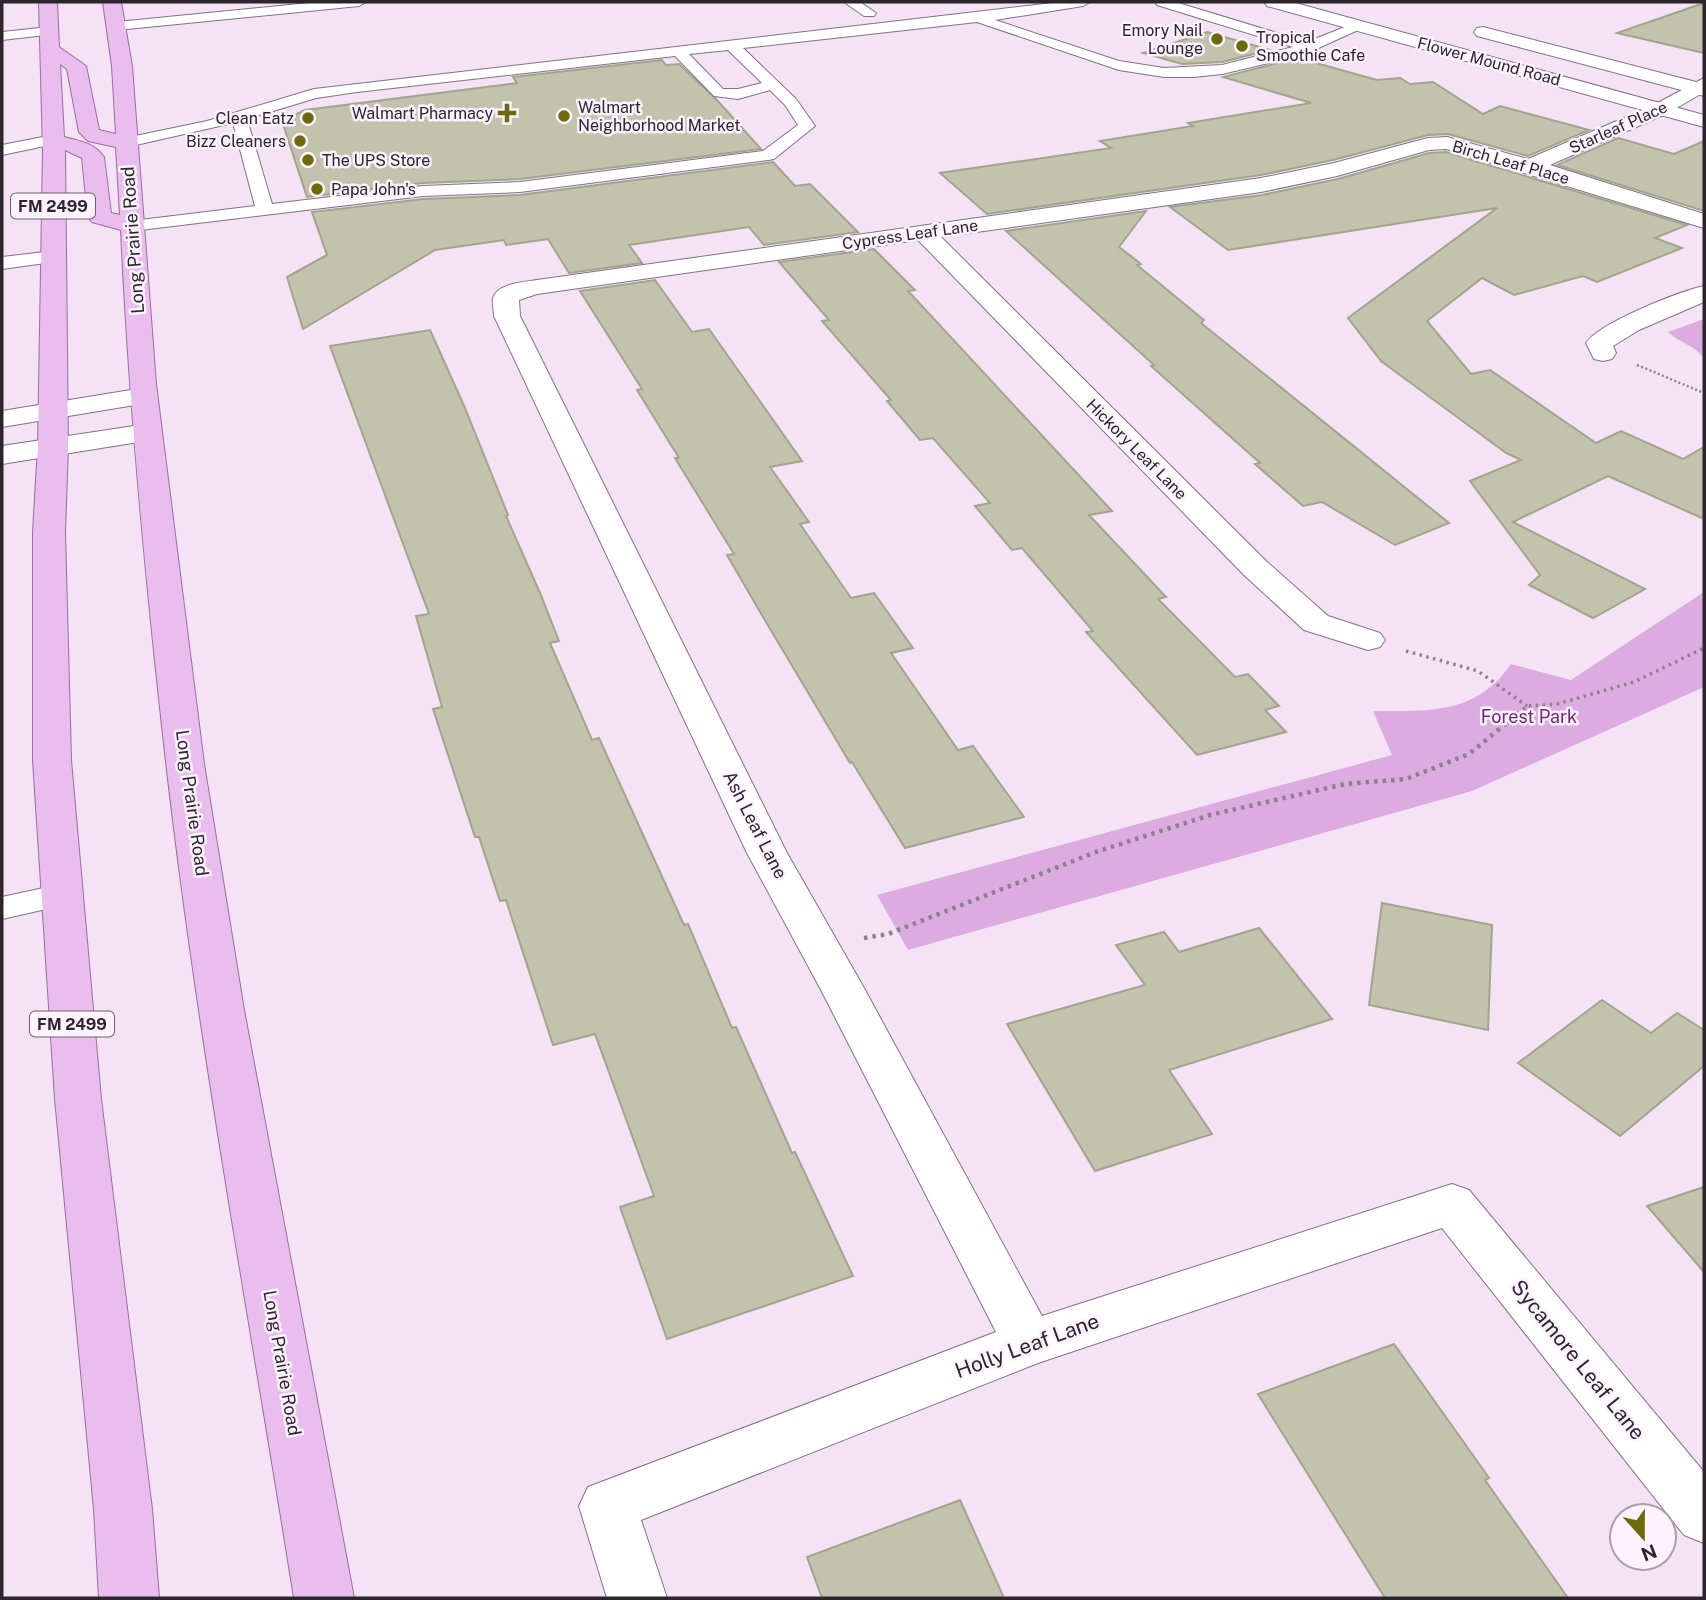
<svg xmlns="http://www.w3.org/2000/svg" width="1706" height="1600" font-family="'Public Sans',sans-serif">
<rect width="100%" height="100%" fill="#f4e2f5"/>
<!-- green -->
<g fill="#dcabe0">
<path d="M1704,319V359C1696,345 1679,343 1668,332Z"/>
<path d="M1704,592V687L1472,791L908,950L877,895L1392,755L1373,711C1429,711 1476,715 1511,664L1571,680Z"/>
</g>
<!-- building -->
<g fill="#c2c3ac" stroke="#a4a48e" stroke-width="2">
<polygon points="1704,3 1704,53 1617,33"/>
<polygon points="1207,32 1270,50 1222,62 1182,64 1143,53"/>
<polygon points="1298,58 1377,80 1400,78 1410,84 1433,82 1483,114 1500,106 1589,130 1528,156 1448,134 1428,135 1333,160 1261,175 987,214 940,173 1111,148 1100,141 1193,126 1188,123 1311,103 1223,77"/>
<polygon points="662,60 666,65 679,64 716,99 761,149 520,179 423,183 307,197 282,121 305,110 517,83 513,77"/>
<polygon points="1618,138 1674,154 1704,141 1704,211 1557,165"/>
<polygon points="1446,152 1687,225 1655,238 1682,248 1597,282 1583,276 1514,295 1482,278 1427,321 1471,374 1490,370 1596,443 1621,431 1683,459 1704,447 1704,519 1608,476 1513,522 1645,589 1593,618 1529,585 1540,575 1470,481 1521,460 1506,453 1381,361 1348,318 1497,208 1228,250 1170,207 1262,195 1338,179 1429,153"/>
<polygon points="773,162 795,186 810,184 858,232 764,245 749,227 629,245 642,263 569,273 548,239 506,245 504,240 435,250 303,329 287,277 327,255 312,212 423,199 520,195"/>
<polygon points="1146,211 1119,247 1141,264 1137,265 1204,320 1201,323 1449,523 1395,545 1322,502 1303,506 1255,464 1260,463 1151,366 1154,365 1006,231"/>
<polygon points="874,249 915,290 908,291 1112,511 1089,515 1166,597 1158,599 1235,677 1248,674 1279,706 1265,710 1286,732 1197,755 1086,632 1093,631 1022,548 1012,550 975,506 990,503 933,438 920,440 887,401 891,400 822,321 829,320 779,262"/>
<polygon points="655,280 692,332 709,329 802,461 770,467 809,522 800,524 851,598 874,593 913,648 891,653 958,750 973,746 1024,817 905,848 852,762 850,763 763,617 727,555 734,554 675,458 679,458 637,390 642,389 580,291"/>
<polygon points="430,330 465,408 508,515 506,516 540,593 559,641 550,643 592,740 599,738 684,925 688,924 732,1028 736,1027 792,1153 795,1152 853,1276 667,1339 620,1207 654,1196 595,1034 553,1045 506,900 500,901 479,837 475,837 433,709 442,707 416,616 429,614 330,346"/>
<polygon points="1382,903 1492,925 1488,1030 1369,1005"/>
<polygon points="1259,928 1332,1019 1169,1070 1212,1134 1095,1171 1007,1024 1145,985 1116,945 1164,932 1179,952"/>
<polygon points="1602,1000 1651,1033 1677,1013 1704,1030 1704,1066 1620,1136 1518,1063"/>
<polygon points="1704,1187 1704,1272 1647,1206"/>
<polygon points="1394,1344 1489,1478 1485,1480 1568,1598 1385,1598 1258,1394"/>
<polygon points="960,1500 1004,1598 822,1598 807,1557"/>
</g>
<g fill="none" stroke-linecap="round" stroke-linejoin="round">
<defs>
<g id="lane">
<polygon points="320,2 366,2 359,6 117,30 110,26 117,22"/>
<polygon points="844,2 860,2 876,13 874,16 864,16"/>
<path d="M1062,2H1090L1083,6L995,20L1119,61L1164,68L1222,65L1293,47L1157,5L1155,2H1175L1307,42L1355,23L1360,22L1367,26L1314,50L1282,60L1222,74L1193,77H1164L1119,70L977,22L743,48L796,99L815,126L774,159L768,160L520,192L423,196L132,231L123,226L132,221L255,206L233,123L127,147L119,142L121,139L207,121L314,89ZM728,50L762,83L738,89H723L689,54ZM675,56L714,96L738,99L770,90L785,105L798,125L763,151L520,182L423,186L272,204L247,119L316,98L357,92Z"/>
<polygon points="49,27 54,28 54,34 2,40 2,32"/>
<polygon points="53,135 61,140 59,143 2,155 2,145"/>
<polygon points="53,251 62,257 60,261 2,269 2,257"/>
<polygon points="62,884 73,887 78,895 73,903 2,919 2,897"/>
</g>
<g id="street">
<path d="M1704,78V92L1668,113L1550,165L1704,214V228L1446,149L1429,150L1337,176L1261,192L941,237L1266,561L1328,616L1380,633L1385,640L1380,647L1368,650L1304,630L1244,575L918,240L537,294L519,300L520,316L787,853L864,988L1042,1316L1452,1184L1469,1190L1704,1472V1543L1684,1535L1442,1228L1038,1363L641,1520L667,1598H607L579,1506L588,1487L996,1332L820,988L747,853L494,316C494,311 492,303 493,298C497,283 525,282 537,280L1261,178L1334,163L1428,138L1447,137L1528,159L1654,105Z"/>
<path d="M1704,286V302L1639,330L1613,346L1616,353L1612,359L1603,361L1594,359L1586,343C1599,323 1680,291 1704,286Z"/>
</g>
<g id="secondary">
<polygon points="1264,2 1292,2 1704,115 1704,127 1267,6"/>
<polygon points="1483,27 1704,84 1704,96 1477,36 1474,32 1477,28"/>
<polygon points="143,388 153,390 157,396 153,402 2,427 2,411"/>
<polygon points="147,424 157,427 161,433 157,439 2,464 2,446"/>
</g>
<path id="primary" d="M39,2H57L59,47L86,66L99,130L116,134L112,66L103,2H121L132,66L156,384L204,764L244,1010L354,1598H294C250,1320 198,1042 166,762C146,585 129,408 121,230L92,222L88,217L82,158L65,150L68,447L65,532L71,760L101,1099L152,1509L159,1598H99L94,1509L55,1099L33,760V532L38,447L43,151ZM60,64L67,69L79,132L88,141L116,147L120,215L111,213L104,157C94,143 80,141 64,137Z"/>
</defs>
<!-- lane casing -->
<use href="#lane" stroke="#827283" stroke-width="2"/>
<!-- street casing -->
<use href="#street" stroke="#827283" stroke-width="2"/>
<!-- secondary casing -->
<use href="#secondary" stroke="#827283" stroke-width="2"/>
<!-- primary casing -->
<use href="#primary" stroke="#9e6ca2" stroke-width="2"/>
<!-- path-far2 -->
<polyline stroke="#8d818d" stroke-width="2.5" stroke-dasharray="2 2.5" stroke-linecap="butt" points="1637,365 1704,393"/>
<!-- path-far1 -->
<g stroke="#8d818d" stroke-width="3.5" stroke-dasharray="2.5 4.5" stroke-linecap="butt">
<polyline points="1406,651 1478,671 1527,706"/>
<polyline points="1507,723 1527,706 1557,704 1634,682 1704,648"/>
</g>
<!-- path -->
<polyline stroke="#8d818d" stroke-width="4.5" stroke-dasharray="3.5 5" stroke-linecap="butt" points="864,938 888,934 1096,852 1210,815 1345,784 1406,779 1469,754 1509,721"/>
<!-- lane -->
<use href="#lane" fill="#fff" fill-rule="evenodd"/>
<!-- street -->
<use href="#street" fill="#fff" fill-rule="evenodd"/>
<!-- secondary -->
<use href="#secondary" fill="#fff" fill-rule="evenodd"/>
<!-- primary -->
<use href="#primary" fill="#e9beee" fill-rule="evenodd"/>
</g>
<!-- markers -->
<g fill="#6d6b09" stroke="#fdf2fe" stroke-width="2.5">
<circle cx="1217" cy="39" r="7"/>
<circle cx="1242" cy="46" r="7"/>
<path d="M503.5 102.5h7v7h7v7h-7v7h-7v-7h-7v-7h7z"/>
<circle cx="564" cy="116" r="7"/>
<circle cx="308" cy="118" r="7"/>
<circle cx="300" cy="141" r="7"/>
<circle cx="308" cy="160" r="7"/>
<circle cx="317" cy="189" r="7"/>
</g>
<g text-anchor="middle" stroke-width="5" stroke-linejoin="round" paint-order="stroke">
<!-- far-poi labels -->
<g font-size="16" fill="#2c252c" stroke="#fdf2fe" text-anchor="end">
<text x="1203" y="36">Emory Nail<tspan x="1203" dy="18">Lounge</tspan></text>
<text x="1256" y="43" text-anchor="start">Tropical<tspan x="1256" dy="18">Smoothie Cafe</tspan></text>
<text x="578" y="113" text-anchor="start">Walmart<tspan x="578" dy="18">Neighborhood Market</tspan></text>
<text x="493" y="119">Walmart Pharmacy</text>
<text x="294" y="124">Clean Eatz</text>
<text x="286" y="147">Bizz Cleaners</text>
<text x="322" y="166" text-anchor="start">The UPS Store</text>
<text x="331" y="195" text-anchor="start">Papa John's</text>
</g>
<!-- far-street labels -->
<g font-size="16" fill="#2c252c" stroke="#fdf2fe">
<text transform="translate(1489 61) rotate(15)" y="6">Flower Mound Road</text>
<text transform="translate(1618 127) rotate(-24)" y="6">Starleaf Place</text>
<text transform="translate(1511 162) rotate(16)" y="6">Birch Leaf Place</text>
<text transform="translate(910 234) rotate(-8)" y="6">Cypress Leaf Lane</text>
<text transform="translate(1137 449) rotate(45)" y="6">Hickory Leaf Lane</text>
</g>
<!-- shield labels -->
<g fill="#fdf2fe" stroke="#6b626b" stroke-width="2">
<rect x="11" y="193.5" width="84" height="25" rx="5"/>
<rect x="30" y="1011.5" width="84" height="25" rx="5"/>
</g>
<g font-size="16" font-weight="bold" fill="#2c252c">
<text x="53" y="212">FM 2499</text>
<text x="72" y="1030">FM 2499</text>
</g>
<!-- street labels -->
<g font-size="18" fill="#2c252c" stroke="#fdf2fe">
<text transform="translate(133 240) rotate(-94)" y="6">Long Prairie Road</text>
<text transform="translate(192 803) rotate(82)" y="6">Long Prairie Road</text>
<text transform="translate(755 825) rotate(63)" y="6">Ash Leaf Lane</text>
<text transform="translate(282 1363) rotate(80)" y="6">Long Prairie Road</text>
</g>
<!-- park labels -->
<g font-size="18" fill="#712779" stroke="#fdf2fe">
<text x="1529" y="723">Forest Park</text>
</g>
<!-- near-street labels -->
<g font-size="21" fill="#2c252c" stroke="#fdf2fe">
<text transform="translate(1027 1346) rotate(-20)" y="7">Holly Leaf Lane</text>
<text transform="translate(1578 1360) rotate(51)" y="7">Sycamore Leaf Lane</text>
</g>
</g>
<!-- border -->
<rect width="1706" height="1600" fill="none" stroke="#2c252c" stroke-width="7"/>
<!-- north arrow -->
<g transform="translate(1643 1537) rotate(159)"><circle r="33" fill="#fdf2fe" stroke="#a9a0aa" stroke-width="2"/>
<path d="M0-5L12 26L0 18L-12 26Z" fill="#6d6b09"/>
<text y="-10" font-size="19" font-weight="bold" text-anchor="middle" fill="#2c252c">N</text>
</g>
</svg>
